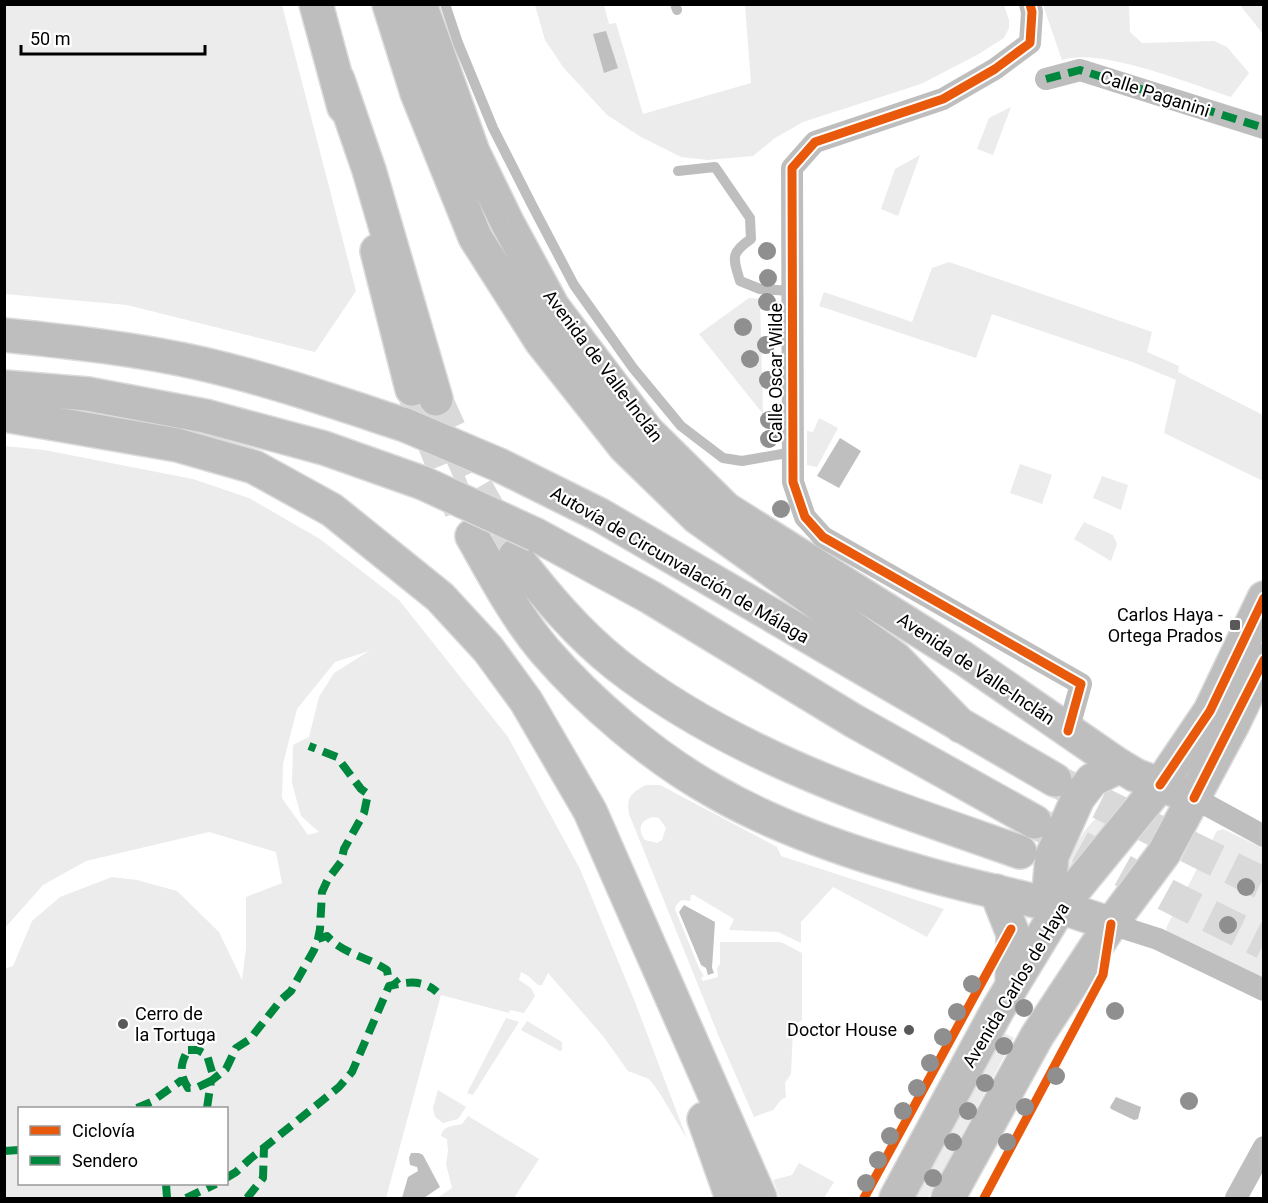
<svg xmlns="http://www.w3.org/2000/svg" width="1268" height="1203" font-family="Roboto,sans-serif">
<rect width="100%" height="100%" fill="#fff"/>
<!-- green -->
<g fill="#ececec" fill-rule="evenodd">
<polygon points="4,5 282,5 356,291 315,352 127,305 5,294"/>
<polygon points="535,5 604,5 609,24 616,23 643,114 751,83 745,5 1004,5 1009,20 1009,28 1004,38 977,55 921,84 803,122 775,138 753,156 708,160 681,157 641,137 607,115 563,67 545,40"/>
<path d="M1043,5H1129L1130,32L1142,43L1214,41L1227,47L1249,73L1231,97C1190,84 1101,47 1062,60Z"/>
<polygon points="1240,5 1263,5 1263,34"/>
<polygon points="1011,107 993,155 977,149 989,118"/>
<polygon points="920,155 898,216 881,209 895,169"/>
<polygon points="949,262 1152,332 1147,352 1179,366 1178,372 1263,415 1263,481 1164,433 1176,380 1135,363 992,314 976,358 819,306 824,292 912,322 932,268"/>
<polygon points="749,298 760,299 763,414 699,334"/>
<polygon points="819,418 838,428 817,467 807,465 807,431 813,432"/>
<path d="M5,446L44,450L193,479L249,498L320,539L399,600L508,737L580,869L635,1002L687,1139L659,1092L649,1079L628,1071L603,1036L548,973L542,985H538L527,975L521,972L519,980L531,988L535,996L524,1013L510,1010L509,1013L441,995L386,1198H5V969L13,966L32,921L60,897L112,877L137,880L177,891L219,932L242,980L246,948V897L282,883L276,852L209,832L86,861L43,885L5,928ZM369,651L334,673L319,697L309,737L293,745L292,783L301,816L319,832L308,835L282,798L283,764L297,709L335,662ZM20,1108H226V1184H20Z"/>
<polygon points="1020,464 1052,475 1042,504 1010,493"/>
<polygon points="1102,476 1128,485 1121,510 1093,498"/>
<polygon points="1084,522 1113,535 1117,544 1111,561 1074,539"/>
<path d="M646,785H660L777,847L781,856L944,909L927,937L833,887L801,922V943L778,932L729,930L734,919L694,895H691L690,901L682,900L677,904L675,909L699,968L704,976L701,978L703,981L718,977L717,968L720,964V942H781L802,953V1020L796,1024L793,1030L791,1074L785,1083L786,1097L781,1100L773,1110L754,1117L719,1037L629,814C626,797 631,793 646,785ZM653,817L659,818L666,828L662,840L657,843L645,840C637,830 640,820 653,817Z"/>
<path d="M1099,816L1110,818L1066,874C1071,852 1081,830 1099,816Z"/>
<polygon points="1223,829 1263,848 1263,980 1166,932 1167,926 1217,831"/>
<polygon points="506,1018 519,1022 473,1095 467,1093"/>
<polygon points="527,1021 562,1042 562,1050 560,1051 521,1030"/>
<polygon points="1004,1033 1014,1038 928,1198 914,1198"/>
<polygon points="438,1090 466,1107 458,1119 443,1123 435,1117 433,1108"/>
<path d="M468,1116L539,1159L514,1198H437L452,1188L446,1164L448,1151L447,1139L441,1136C442,1126 454,1126 462,1124Z"/>
<polygon points="799,1163 834,1182 824,1198 780,1198 773,1180 792,1175"/>
</g>
<!-- water -->
<g fill="#bfbfbf">
<polygon points="606,31 618,68 604,73 593,34"/>
<polygon points="840,438 861,451 839,488 817,476"/>
<polygon points="684,905 715,922 712,968 714,973 708,975 706,968 701,965 679,912"/>
<polygon points="1116,1097 1141,1107 1138,1119 1134,1120 1111,1109 1110,1107"/>
<polygon points="411,1153 419,1153 423,1155 440,1187 424,1198 402,1198 408,1177 418,1171 417,1167 410,1165 409,1158"/>
</g>
<g fill="none" stroke-linecap="round" stroke-linejoin="round">
<!-- primary-tunnel -->
<polyline stroke="#d9d9d9" stroke-width="33" stroke-dasharray="33 16" stroke-linecap="butt" points="412,389 464,518"/>
<!-- highway-tunnel -->
<g stroke="#d9d9d9" stroke-width="33" stroke-dasharray="33 16" stroke-linecap="butt">
<polyline points="436,399 475,485 515,556"/>
<polyline points="1056,781 1264,884"/>
<polyline points="1037,823 1167,895 1264,943"/>
</g>
<defs>
<g id="primary">
<polyline points="316,4 344,107"/>
<polyline points="420,4 473,152 507,222 553,307 647,431 726,509 963,658 1120,766 1135,775 1194,798"/>
<polyline points="377,251 412,389"/>
<path d="M472,536C494,575 516,617 545,651C590,703 652,756 712,790C772,825 840,849 906,868C956,884 1009,894 1060,907"/>
<polyline points="996,891 1013,934 1012,985"/>
<polyline points="1111,924 1060,907 1049,891 1052,856 1078,798 1092,780 1120,766"/>
<polyline points="896,1198 998,1009 1060,907 1160,785 1210,711 1264,598"/>
<polyline points="948,1198 1037,1036 1111,924 1164,853 1233,724 1264,660"/>
</g>
<g id="highway">
<polyline points="389,4 417,93 475,237 541,341 625,447 697,517 896,659 961,726"/>
<polyline points="338,80 369,170 436,399"/>
<path d="M4,335C71,342 138,349 203,364C272,380 338,403 405,425"/>
<polyline points="4,387 88,394 205,416 324,448 423,483"/>
<polyline points="4,415 177,445 254,467 332,510 440,597 488,649 526,701 590,811 760,1198"/>
<polyline points="499,465 600,515 1055,780"/>
<polyline points="536,535 650,597 854,721 1035,822"/>
<path d="M515,556C546,596 578,634 617,665C735,757 881,803 1020,852"/>
<polyline points="704,1119 732,1198"/>
</g>
</defs>
<!-- primary casing -->
<use href="#primary" stroke="#dbdbdb" stroke-width="36"/>
<!-- highway casing -->
<use href="#highway" stroke="#dbdbdb" stroke-width="36"/>
<!-- lane -->
<g stroke="#bebebe" stroke-width="10">
<polyline points="445,4 458,43 493,128 532,205 574,285 633,368 681,426 723,458 742,461 793,452"/>
<polyline points="675,4 677,10"/>
<path d="M678,171L715,167L750,218L751,239C730,253 733,258 740,281L760,289L792,291"/>
</g>
<!-- street -->
<g stroke="#bebebe" stroke-width="22">
<polyline points="1030,4 1032,12 1030,43 995,69 943,99 815,142 792,168 793,482 805,517 823,537 1081,684 1068,731"/>
<polyline points="1046,79 1080,70 1264,128"/>
<polyline points="1194,798 1264,836"/>
<polyline points="1111,924 1158,939 1264,990"/>
<polyline points="1236,1198 1264,1147"/>
</g>
<!-- primary -->
<use href="#primary" stroke="#bebebe" stroke-width="33"/>
<!-- highway -->
<use href="#highway" stroke="#bebebe" stroke-width="33"/>
<defs>
<g id="highway-bridge">
<polyline points="405,425 499,465"/>
<polyline points="423,483 536,535"/>
</g>
</defs>
<!-- highway-bridge casing -->
<use href="#highway-bridge" stroke="#dbdbdb" stroke-width="36" stroke-linecap="butt"/>
<!-- highway-bridge -->
<use href="#highway-bridge" stroke="#bebebe" stroke-width="33"/>
<!-- quiet -->
<g stroke="#00873e" stroke-width="8" stroke-dasharray="15 8" stroke-linecap="butt">
<polyline points="1046,79 1080,70 1264,128"/>
<path d="M318,939L327,936C343,954 368,957 387,970L388,976L394,979L398,984"/>
<path d="M188,1050H198L207,1055L212,1072L211,1081L198,1087L188,1088C179,1074 180,1064 188,1050Z"/>
<polyline points="137,1108 151,1102 182,1080"/>
<polyline points="207,1108 211,1081 226,1069 236,1048 250,1039 281,1000 291,991 314,950 318,939 320,929 322,892 328,879 341,862 344,849 364,813 368,794 361,789 337,757 309,746"/>
<polyline points="4,1151 20,1150"/>
<path d="M226,1178L236,1172L250,1159L339,1087L352,1072L389,986C407,982 422,979 437,992"/>
<polyline points="166,1184 167,1198"/>
<polyline points="186,1198 216,1184"/>
<polyline points="247,1198 263,1178 264,1147"/>
</g>
<defs>
<g id="cycleway">
<polyline points="1030,4 1032,12 1030,43 995,69 943,99 815,142 792,168 793,482 805,517 823,537 1081,684 1068,731"/>
<polyline points="1160,785 1210,711 1264,598"/>
<polyline points="1194,798 1264,660"/>
<polyline points="864,1198 1011,929"/>
<polyline points="984,1198 1103,975 1111,924"/>
</g>
</defs>
<!-- cycleway casing -->
<use href="#cycleway" stroke="#fff" stroke-width="13"/>
<!-- cycleway -->
<use href="#cycleway" stroke="#e8590c" stroke-width="9"/>
</g>
<!-- trees -->
<g fill="#8f8f8f">
<circle cx="767" cy="251" r="9"/>
<circle cx="768" cy="278" r="9"/>
<circle cx="767" cy="302" r="9"/>
<circle cx="743" cy="327" r="9"/>
<circle cx="766" cy="345" r="9"/>
<circle cx="750" cy="359" r="9"/>
<circle cx="768" cy="380" r="9"/>
<circle cx="769" cy="420" r="9"/>
<circle cx="769" cy="439" r="9"/>
<circle cx="781" cy="509" r="9"/>
<circle cx="1246" cy="887" r="9"/>
<circle cx="1228" cy="925" r="9"/>
<circle cx="972" cy="984" r="9"/>
<circle cx="1024" cy="1008" r="9"/>
<circle cx="1115" cy="1011" r="9"/>
<circle cx="957" cy="1012" r="9"/>
<circle cx="943" cy="1037" r="9"/>
<circle cx="1004" cy="1046" r="9"/>
<circle cx="930" cy="1063" r="9"/>
<circle cx="1056" cy="1076" r="9"/>
<circle cx="985" cy="1083" r="9"/>
<circle cx="917" cy="1088" r="9"/>
<circle cx="1189" cy="1101" r="9"/>
<circle cx="1025" cy="1107" r="9"/>
<circle cx="903" cy="1111" r="9"/>
<circle cx="968" cy="1111" r="9"/>
<circle cx="890" cy="1136" r="9"/>
<circle cx="953" cy="1142" r="9"/>
<circle cx="1007" cy="1142" r="9"/>
<circle cx="878" cy="1160" r="9"/>
<circle cx="933" cy="1178" r="9"/>
<circle cx="866" cy="1183" r="9"/>
</g>
<!-- markers -->
<g fill="#595959" stroke="#fff" stroke-width="2">
<rect x="1229" y="619" width="12" height="12" rx="3"/>
<circle cx="123" cy="1024" r="6"/>
<circle cx="909" cy="1030" r="6"/>
</g>
<g text-anchor="middle" stroke-width="4.5" stroke-linejoin="round" paint-order="stroke">
<!-- street labels -->
<g font-size="18" fill="#000" stroke="#fff">
<text transform="translate(1155 94) rotate(18)" y="6">Calle Paganini</text>
<text transform="translate(603 366) rotate(53)" y="6">Avenida de Valle-Inclán</text>
<text transform="translate(776 373) rotate(-90)" y="6">Calle Oscar Wilde</text>
<text transform="translate(680 565) rotate(30)" y="6">Autovía de Circunvalación de Málaga</text>
<text transform="translate(976 669) rotate(34)" y="6">Avenida de Valle-Inclán</text>
<text transform="translate(1016 985) rotate(-59)" y="6">Avenida Carlos de Haya</text>
</g>
<!-- poi labels -->
<g font-size="18" fill="#000" stroke="#fff" text-anchor="end">
<text x="1223" y="621">Carlos Haya -<tspan x="1223" dy="21">Ortega Prados</tspan></text>
<text x="135" y="1020" text-anchor="start">Cerro de<tspan x="135" dy="21">la Tortuga</tspan></text>
<text x="897" y="1036">Doctor House</text>
</g>
</g>
<!-- border -->
<rect width="1268" height="1203" fill="none" stroke="#000000" stroke-width="12"/>
<!-- legend -->
<rect x="18" y="1107" width="210" height="78" fill="#ffffff" stroke="#999999" stroke-width="1.5"/>
<rect x="30" y="1126" width="30" height="9" fill="#e8590c" stroke="#999999" stroke-width="1.5"/>
<text x="72" y="1137" font-size="18" fill="#000000">Ciclovía</text>
<rect x="30" y="1156" width="30" height="9" fill="#00873e" stroke="#999999" stroke-width="1.5"/>
<text x="72" y="1167" font-size="18" fill="#000000">Sendero</text>
<!-- scale -->
<path d="M21 45v9h184v-9" fill="none" stroke="#000000" stroke-width="3"/>
<text x="30" y="45" font-size="18" fill="#000000" stroke="#ffffff" stroke-width="4.5" paint-order="stroke">50 m</text>
</svg>
